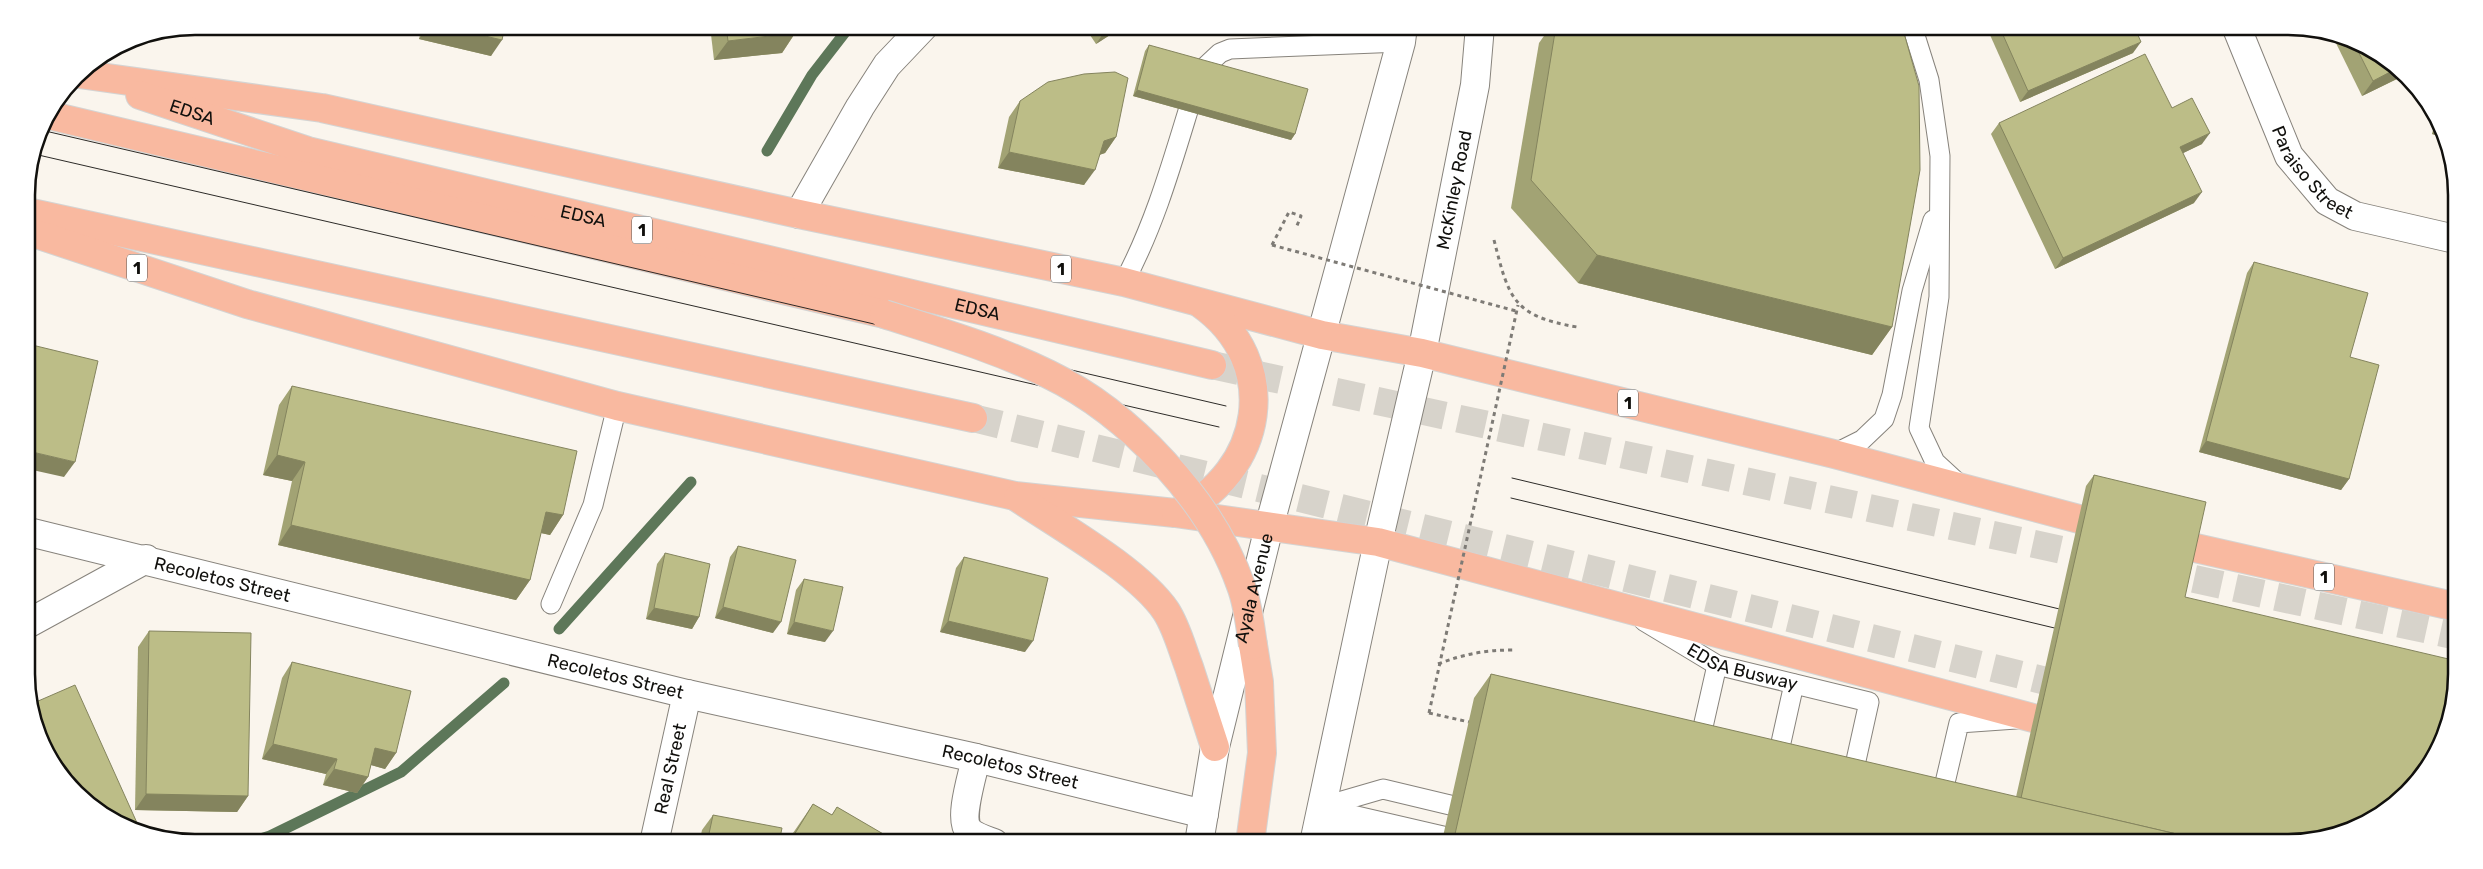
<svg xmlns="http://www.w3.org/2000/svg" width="2483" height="869" font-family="Rubik,sans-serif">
<rect width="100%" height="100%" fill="#faf5ed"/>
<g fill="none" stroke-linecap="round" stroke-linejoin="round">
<!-- stream -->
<g stroke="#5d7759" stroke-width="11">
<polyline points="767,151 812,75 850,26"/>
<polyline points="559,629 691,482"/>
<polyline points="248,843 270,836 401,772 504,683"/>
</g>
<!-- highway-tunnel -->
<g stroke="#d7d3cb" stroke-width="28" stroke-dasharray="28 14" stroke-linecap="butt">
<polyline points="1212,365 2108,560"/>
<polyline points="973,418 2079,689"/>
<polyline points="2153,570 2457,636"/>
</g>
<defs>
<g id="lane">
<polyline points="1912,26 1929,80 1940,156 1939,297 1919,428 1935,462 1960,485"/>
<polyline points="1205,67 1220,53 1230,49 1401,42"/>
<path d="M1124,282C1153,228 1170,170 1188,111"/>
<polyline points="1834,454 1862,440 1884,419 1892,395 1912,291 1933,220"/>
<polyline points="551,604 593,505 617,406"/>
<path id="s1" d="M1644,621L1717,665L1869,702L1851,783"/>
<polyline points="1698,749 1717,665"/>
<polyline points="1776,765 1794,684"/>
<polyline points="1940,804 1959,723 2016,719"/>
<polyline points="1321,807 1383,789 1450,805"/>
<polyline points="1322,808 1443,836"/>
<polyline points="1319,820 1404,843"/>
</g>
<g id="street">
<path id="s2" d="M2236,26L2289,156L2327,201L2355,216L2455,239"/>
<polyline points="799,214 860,107 887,65 924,26"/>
<path id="s3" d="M29,532L687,694L976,758L1204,814"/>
<polyline points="29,623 146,559"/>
<path d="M976,758C973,774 958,819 969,831C975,837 986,840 994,843"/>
<path id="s4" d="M654,843L687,694"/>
</g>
<g id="secondary">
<path id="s5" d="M1199,843L1215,747L1269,527L1401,42L1403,26"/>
<path id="s6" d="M1314,843L1378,542L1422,353L1475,85L1480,26"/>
</g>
<g id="highway">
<polyline points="79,74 322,108 799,214 1124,282 1322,335 1422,353 1834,454 2079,519"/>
<path id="s7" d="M140,95L308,151L1212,365"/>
<polyline points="48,115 884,314"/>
<polyline points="27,212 973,418"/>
<polyline points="27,231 247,304 617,406 1015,496 1175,513 1378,542 2033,718"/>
<path d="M1018,498C1061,527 1138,570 1166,611C1177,628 1182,649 1189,667C1198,694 1206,720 1215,747"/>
<path d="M1176,513C1265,473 1283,362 1201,304"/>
<polyline points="2191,547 2457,607"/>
<polyline points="1250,843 1262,753 1259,682 1253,645"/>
</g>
</defs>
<!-- lane casing -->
<use href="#lane" stroke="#87837c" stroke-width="21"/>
<!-- street casing -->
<use href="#street" stroke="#87837c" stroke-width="30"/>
<!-- secondary casing -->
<use href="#secondary" stroke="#87837c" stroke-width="30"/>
<!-- highway casing -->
<use href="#highway" stroke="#d4d4d3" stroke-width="30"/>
<!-- path -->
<g stroke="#7e7b76" stroke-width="3" stroke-dasharray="4 4" stroke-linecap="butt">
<path d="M1494,240C1509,299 1513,316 1577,327"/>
<polyline points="1272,245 1289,212 1301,216 1296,228"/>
<path d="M1438,664C1464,654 1485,650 1513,650"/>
<polyline points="1429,713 1469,722"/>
</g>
<!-- lane -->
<use href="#lane" stroke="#fff" stroke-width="19"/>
<!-- street -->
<use href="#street" stroke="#fff" stroke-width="28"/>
<!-- secondary -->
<use href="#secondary" stroke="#fff" stroke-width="28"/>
<!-- highway -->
<use href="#highway" stroke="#f9b9a0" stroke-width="28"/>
<!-- tram -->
<g stroke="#2d2b28" stroke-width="1">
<polyline points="41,130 1226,406"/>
<polyline points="34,154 1219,427"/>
<polyline points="1512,478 2072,612"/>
<polyline points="1511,498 2067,631"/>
</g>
<defs>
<path id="highway-bridge" d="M884,314C940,332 995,348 1048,374C1129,413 1211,500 1241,586C1248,604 1250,626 1253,645"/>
</defs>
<!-- highway-bridge casing -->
<use href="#highway-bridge" stroke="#d4d4d3" stroke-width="30" stroke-linecap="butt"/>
<!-- path-bridge -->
<g stroke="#7e7b76" stroke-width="3" stroke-dasharray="4 4" stroke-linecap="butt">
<polyline points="1272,245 1516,311"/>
<polyline points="1429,713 1518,305"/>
</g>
<!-- highway-bridge -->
<use href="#highway-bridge" stroke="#f9b9a0" stroke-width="28"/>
</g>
<!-- wall -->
<g fill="#a2a374">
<polygon points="422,26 505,26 491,56 419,39"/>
<polygon points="710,26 800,26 782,53 714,60"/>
<polygon points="1084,26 1124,26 1096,44"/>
<polygon points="1551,26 1902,26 1892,327 1872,355 1578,283 1511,208 1539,43"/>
<polygon points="1986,26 2134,26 2133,53 2020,102"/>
<polygon points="2331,33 2342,35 2403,76 2362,96"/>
<polygon points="1149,45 1295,134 1291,140 1133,96 1145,51"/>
<polygon points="1020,101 1116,137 1105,153 1099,155 1084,185 998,168 1009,117"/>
<polygon points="2172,108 2202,144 2183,153 2194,203 2055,269 1991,134 1999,123"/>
<polygon points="2436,117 2444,130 2446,138 2432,134"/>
<polygon points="2254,262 2350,357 2349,479 2341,490 2199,452 2247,273"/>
<polygon points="292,386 563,515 550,535 541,533 530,580 516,600 278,545 292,481 263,475 279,405"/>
<polygon points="2094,475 2185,597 2299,842 1414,843 1419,836 1442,841 1474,698 1491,674 2016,797 2086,486"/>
<polygon points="738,546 773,633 715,618 730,557"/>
<polygon points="665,553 699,617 692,629 646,619 657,564"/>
<polygon points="964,557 1025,652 940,632 956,568"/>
<polygon points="804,579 825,642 787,634 796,590"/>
<polygon points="149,631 248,796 237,812 135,810 138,647"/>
<polygon points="292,662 396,753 385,769 371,765 368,777 357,793 323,785 326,774 262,759 282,678"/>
<polygon points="813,804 832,815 837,807 897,843 787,843 793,833"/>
<polygon points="713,815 779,843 699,843 702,830"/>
</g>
<!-- shaded-wall -->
<g fill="#84845e">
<polygon points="428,26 443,26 502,40 491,56 419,39"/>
<polygon points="1110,26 1124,26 1096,44 1107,28"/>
<polygon points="795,33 782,53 714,60 728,41"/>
<polygon points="2141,42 2133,53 2020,102 2028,91"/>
<polygon points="2394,70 2403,76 2362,96 2373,81"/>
<polygon points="1137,90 1295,134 1291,140 1133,96"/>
<polygon points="2439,123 2444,130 2446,138 2432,134"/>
<polygon points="2210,133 2202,144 2173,158 2180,147"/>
<polygon points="1116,137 1105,153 1093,157 1104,141"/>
<polygon points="1009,152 1095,170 1084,185 998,168"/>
<polygon points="2202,192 2194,203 2055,269 2063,258"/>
<polygon points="1597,255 1892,327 1872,355 1578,283"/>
<polygon points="2206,441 2349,479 2341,490 2199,452"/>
<polygon points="28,451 75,462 64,477 28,469"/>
<polygon points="277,455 305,462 292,481 263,475"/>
<polygon points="546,512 563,515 550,535 532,531"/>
<polygon points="291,525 530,580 516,600 278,545"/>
<polygon points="723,607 781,622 773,633 715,618"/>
<polygon points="654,608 699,617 692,629 646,619"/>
<polygon points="948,621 1033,641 1025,652 940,632"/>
<polygon points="794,622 833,631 825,642 787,634"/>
<polygon points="273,744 337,759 326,774 262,759"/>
<polygon points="375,748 396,753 385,769 364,763"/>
<polygon points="334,769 368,777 357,793 323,785"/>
<polygon points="146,794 248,796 237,812 135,810"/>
</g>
<!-- building -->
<g fill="#bcbd87" stroke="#84845e">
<polygon points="443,26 505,26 502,40"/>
<polygon points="726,26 800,26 795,33 728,41"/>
<polygon points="1556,26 1902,26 1919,86 1920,170 1892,327 1597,255 1531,180"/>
<polygon points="1999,26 2134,26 2141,42 2028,91"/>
<polygon points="2354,43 2394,70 2373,81"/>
<polygon points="1149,45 1308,89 1295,134 1137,90"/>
<polygon points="2145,54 2172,108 2192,98 2210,133 2180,147 2202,192 2063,258 1999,123"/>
<polygon points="1115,72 1128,78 1116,137 1104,141 1095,170 1009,152 1020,101 1048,82 1084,74"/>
<polygon points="2254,262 2368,293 2350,357 2379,365 2349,479 2206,441"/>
<polygon points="28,344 98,361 75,462 28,451"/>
<polygon points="292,386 577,451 563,515 546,512 530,580 291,525 305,462 277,455"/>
<polygon points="2094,475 2206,502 2185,597 2457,661 2457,674 2448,728 2422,777 2391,808 2343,834 2299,842 2180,842 2181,835 2021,798"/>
<polygon points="738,546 796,560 781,622 723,607"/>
<polygon points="665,553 710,564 699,617 654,608"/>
<polygon points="964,557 1048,578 1033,641 948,621"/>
<polygon points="804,579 843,587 833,631 794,622"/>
<polygon points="149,631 251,633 248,796 146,794"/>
<polygon points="292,662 411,691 396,753 375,748 368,777 334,769 337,759 273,744"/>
<polygon points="1491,674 2181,835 2180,842 1453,843"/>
<polygon points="75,685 142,834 68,786 29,707 29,705"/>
<polygon points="813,804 832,815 837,807 897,842 897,843 807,843 794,835"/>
<polygon points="713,815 782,828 779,843 707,843"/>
<polygon points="918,835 931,843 914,843"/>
<polygon points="1419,836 1447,843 1417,843"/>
<polygon points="981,837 991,843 978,843"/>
</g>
<g text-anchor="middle" stroke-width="5" stroke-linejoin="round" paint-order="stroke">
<!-- shield labels -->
<g fill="#fff" stroke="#585856" stroke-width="1">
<rect x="632" y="216.5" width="20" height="27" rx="4"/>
<rect x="127" y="254.5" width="20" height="27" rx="4"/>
<rect x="1051" y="255.5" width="20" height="27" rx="4"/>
<rect x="1618" y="389.5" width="20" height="27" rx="4"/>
<rect x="2314" y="563.5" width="20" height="27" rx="4"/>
</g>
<g font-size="16" font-weight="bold" fill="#11100d">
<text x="642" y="236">1</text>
<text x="137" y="274">1</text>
<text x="1061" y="275">1</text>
<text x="1628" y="409">1</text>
<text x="2324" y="583">1</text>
</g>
<!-- street labels -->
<g font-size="18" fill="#11100d" stroke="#fff">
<text dy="6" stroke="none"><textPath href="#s7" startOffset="55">EDSA</textPath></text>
<text dy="6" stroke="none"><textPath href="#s2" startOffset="168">Paraiso Street</textPath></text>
<text dy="6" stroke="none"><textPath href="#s6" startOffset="668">McKinley Road</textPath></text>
<text dy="6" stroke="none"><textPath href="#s7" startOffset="460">EDSA</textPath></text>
<text dy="6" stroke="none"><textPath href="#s7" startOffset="865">EDSA</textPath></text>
<text dy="6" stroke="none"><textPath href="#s3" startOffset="199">Recoletos Street</textPath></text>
<text dy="6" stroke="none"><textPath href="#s5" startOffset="261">Ayala Avenue</textPath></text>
<text dy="6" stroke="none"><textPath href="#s1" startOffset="110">EDSA Busway</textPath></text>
<text dy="6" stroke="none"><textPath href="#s3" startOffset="604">Recoletos Street</textPath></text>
<text dy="6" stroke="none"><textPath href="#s3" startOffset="1009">Recoletos Street</textPath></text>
<text dy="6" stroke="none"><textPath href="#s4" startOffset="76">Real Street</textPath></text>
</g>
</g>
<!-- crop -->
<path d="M0 0H2483V869H0ZM195 35H2288A160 160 0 0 1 2448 195V674A160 160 0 0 1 2288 834H195A160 160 0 0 1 35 674V195A160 160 0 0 1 195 35Z" fill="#fff" fill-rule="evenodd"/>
<path fill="none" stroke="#11100d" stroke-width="2.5" d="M195 35H2288A160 160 0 0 1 2448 195V674A160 160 0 0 1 2288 834H195A160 160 0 0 1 35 674V195A160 160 0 0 1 195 35Z"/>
</svg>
